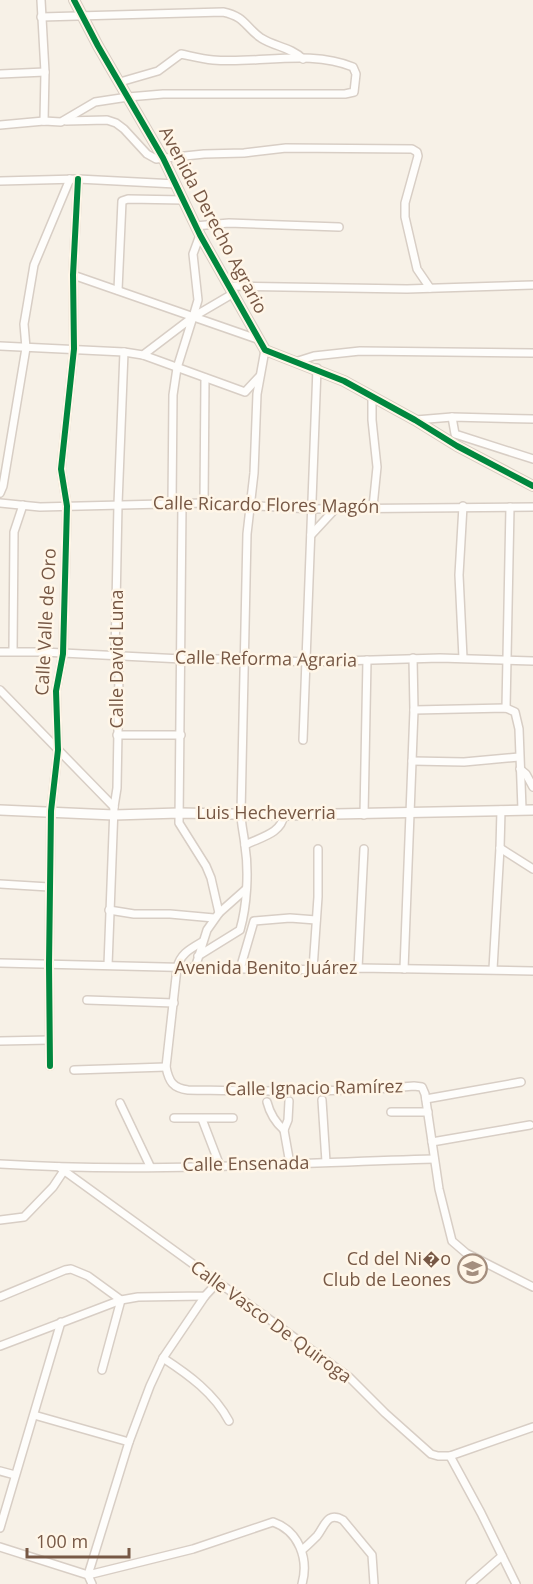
<svg xmlns="http://www.w3.org/2000/svg" width="533" height="1584" font-family="'Open Sans',sans-serif">
<rect width="100%" height="100%" fill="#f7f1e7"/>
<g fill="none" stroke-linecap="round" stroke-linejoin="round">
<defs>
<g id="street">
<polyline points="41,0 45,72 44,121"/>
<path d="M41,17L223,12C246,17 244,26 261,38C275,47 291,47 303,59"/>
<polyline points="0,74 45,72"/>
<polyline points="66,121 107,120 116,123 124,129 147,154 156,159 204,154 244,153 286,148 412,149 417,152 418,156 405,203 405,217 417,269 430,288"/>
<path d="M0,125L44,121L61,122L95,102L128,97L163,94H345L354,92L356,74L353,67C310,49 259,64 213,60C202,59 191,56 181,54L158,71L120,82"/>
<polyline points="0,181 78,179 176,184"/>
<polyline points="195,226 229,223 339,227"/>
<polyline points="73,275 260,340"/>
<polyline points="230,286 407,289 533,285"/>
<polyline points="118,290 122,201 128,199 184,200"/>
<polyline points="193,317 198,300 193,254 200,235"/>
<polyline points="193,317 234,293"/>
<polyline points="0,346 124,352 143,355 245,392 259,377"/>
<polyline points="143,355 193,317 177,368 173,395 172,504"/>
<polyline points="295,362 314,356 360,351 533,353"/>
<polyline points="372,396 372,420 377,467 373,507"/>
<polyline points="452,417 455,434 533,459"/>
<polyline points="416,420 452,417 533,419"/>
<polyline points="0,493 3,486 26,348 24,324 34,265 70,179"/>
<polyline points="0,503 40,507 204,503 312,509 533,507"/>
<polyline points="204,503 205,378"/>
<polyline points="182,504 179,823 206,866 211,878 219,913 207,930 195,968"/>
<polyline points="463,506 459,575 463,658"/>
<polyline points="311,535 336,508"/>
<polyline points="13,651 14,532 23,505"/>
<polyline points="0,652 43,652 182,659 245,659 306,662 440,658 533,661"/>
<polyline points="0,690 114,807"/>
<polyline points="506,708 510,507"/>
<polyline points="414,710 506,708 515,712 519,729 522,809"/>
<polyline points="117,735 181,735"/>
<polyline points="303,740 317,368"/>
<polyline points="412,761 464,762 519,757"/>
<polyline points="520,769 526,774 533,787"/>
<polyline points="364,815 367,660"/>
<path d="M245,845C261,837 281,834 284,815"/>
<polyline points="500,848 533,869"/>
<polyline points="0,884 49,887"/>
<polyline points="109,910 134,914 170,914 214,918"/>
<polyline points="219,913 246,889"/>
<path d="M202,942C190,949 180,954 177,968L166,1067C169,1082 173,1088 188,1090C263,1091 339,1093 414,1086L422,1087L425,1094L439,1189L452,1241L466,1253L533,1287"/>
<path d="M198,956L240,930C247,906 249,871 245,846C244,834 241,825 241,813L247,534L254,473L257,394L265,350"/>
<polyline points="0,963 286,970 358,968 533,971"/>
<polyline points="108,965 114,807 117,788 119,674 115,656 118,504 124,352"/>
<polyline points="358,968 364,849"/>
<polyline points="240,969 254,921 290,918 316,920"/>
<polyline points="313,969 318,897 318,849"/>
<polyline points="404,969 414,710 413,658"/>
<polyline points="493,969 500,848 501,810"/>
<polyline points="87,1000 174,1003"/>
<polyline points="0,1041 50,1040"/>
<polyline points="50,1066 49,964 51,811 58,750 56,691 63,654 67,506 61,469 74,349 73,275 78,179"/>
<polyline points="74,1070 166,1067"/>
<polyline points="426,1099 521,1082"/>
<polyline points="322,1100 326,1162"/>
<polyline points="289,1101 288,1120 284,1130 290,1164"/>
<path d="M267,1102C270,1114 275,1122 284,1130"/>
<polyline points="120,1103 150,1166"/>
<polyline points="391,1112 428,1112"/>
<polyline points="174,1118 233,1118"/>
<polyline points="202,1119 220,1166"/>
<polyline points="432,1142 530,1125"/>
<path d="M0,1164C144,1173 290,1163 434,1159"/>
<polyline points="59,1167 349,1377 385,1413 431,1454 438,1456 450,1456 533,1427"/>
<polyline points="0,1220 24,1217 53,1187 63,1172"/>
<polyline points="0,1297 65,1270 71,1269 88,1276 121,1300 102,1370"/>
<polyline points="0,1346 121,1300 138,1297 205,1296 217,1283"/>
<path d="M163,1358C189,1375 214,1393 229,1421"/>
<polyline points="34,1415 129,1442"/>
<polyline points="450,1456 481,1513 516,1584"/>
<polyline points="0,1471 15,1475"/>
<polyline points="0,1528 61,1322"/>
<polyline points="0,1547 88,1575 92,1584"/>
<path d="M302,1550C307,1546 312,1541 317,1536C325,1526 327,1511 343,1520L372,1555L374,1584"/>
<polyline points="88,1575 129,1442 150,1386 163,1358 205,1296"/>
<path d="M88,1575L193,1549L273,1522C299,1531 309,1559 302,1584"/>
<polyline points="470,1584 502,1556"/>
</g>
<g id="secondary">
<polyline points="74,0 98,46 163,158 200,235 265,350 344,381 415,420 457,446 533,486"/>
<polyline points="0,810 114,815 179,813 284,815 533,810"/>
</g>
</defs>
<!-- street casing -->
<use href="#street" stroke="#d8cec5" stroke-width="10"/>
<!-- secondary casing -->
<use href="#secondary" stroke="#d8cdc3" stroke-width="12"/>
<!-- street -->
<use href="#street" stroke="#fefdfb" stroke-width="7"/>
<!-- secondary -->
<use href="#secondary" stroke="#fefdfb" stroke-width="9"/>
<defs>
<g id="cycleway">
<polyline points="74,0 98,46 163,158 200,235 265,350 344,381 415,420 457,446 533,486"/>
<polyline points="50,1066 49,964 51,811 58,750 56,691 63,654 67,506 61,469 74,349 73,275 78,179"/>
</g>
</defs>
<!-- cycleway casing -->
<use href="#cycleway" stroke="#fff6e8" stroke-width="10"/>
<!-- cycleway -->
<use href="#cycleway" stroke="#00873e" stroke-width="6"/>
</g>
<!-- icons -->
<defs>
<symbol id="school-ring" viewBox="-11 -11 22 22"><circle r="9.5" fill="#fff6e8" stroke="#a48e7e" stroke-width="1.5"/><path d="M0-5L7-2L0 1L-7-2ZM-4 1L0 2.5L4 1V4Q0 6-4 4Z" fill="#a48e7e"/></symbol>
</defs>
<g fill-rule="evenodd">
<use href="#school-ring" x="456" y="1252" width="33" height="33"/>
</g>
<g text-anchor="middle" stroke-width="5" stroke-linejoin="round" paint-order="stroke">
<!-- street labels -->
<g font-size="18" fill="#775845" stroke="#fff6e8">
<text transform="translate(213 220) rotate(62)" y="6">Avenida Derecho Agrario</text>
<text transform="translate(266 505) rotate(1)" y="6">Calle Ricardo Flores Magón</text>
<text transform="translate(46 622) rotate(-87)" y="6">Calle Valle de Oro</text>
<text transform="translate(117 659) rotate(-90)" y="6">Calle David Luna</text>
<text transform="translate(266 659) rotate(1)" y="6">Calle Reforma Agraria</text>
<text x="266" y="819">Luis Hecheverria</text>
<text x="266" y="974">Avenida Benito Juárez</text>
<text transform="translate(314 1088) rotate(-1)" y="6">Calle Ignacio Ramírez</text>
<text transform="translate(246 1164) rotate(-1)" y="6">Calle Ensenada</text>
<text transform="translate(271 1322) rotate(36)" y="6">Calle Vasco De Quiroga</text>
</g>
<!-- poi labels -->
<g font-size="18" fill="#775845" stroke="#fff6e8" text-anchor="end">
<text x="451" y="1265">Cd del Ni�o<tspan x="451" dy="21">Club de Leones</tspan></text>
</g>
</g>
<!-- scale -->
<path d="M27 1548v9h102v-9" fill="none" stroke="#775845" stroke-width="3"/>
<text x="36" y="1548" font-size="18" fill="#775845" stroke="#fff6e8" stroke-width="4.5" paint-order="stroke">100 m</text>
</svg>
